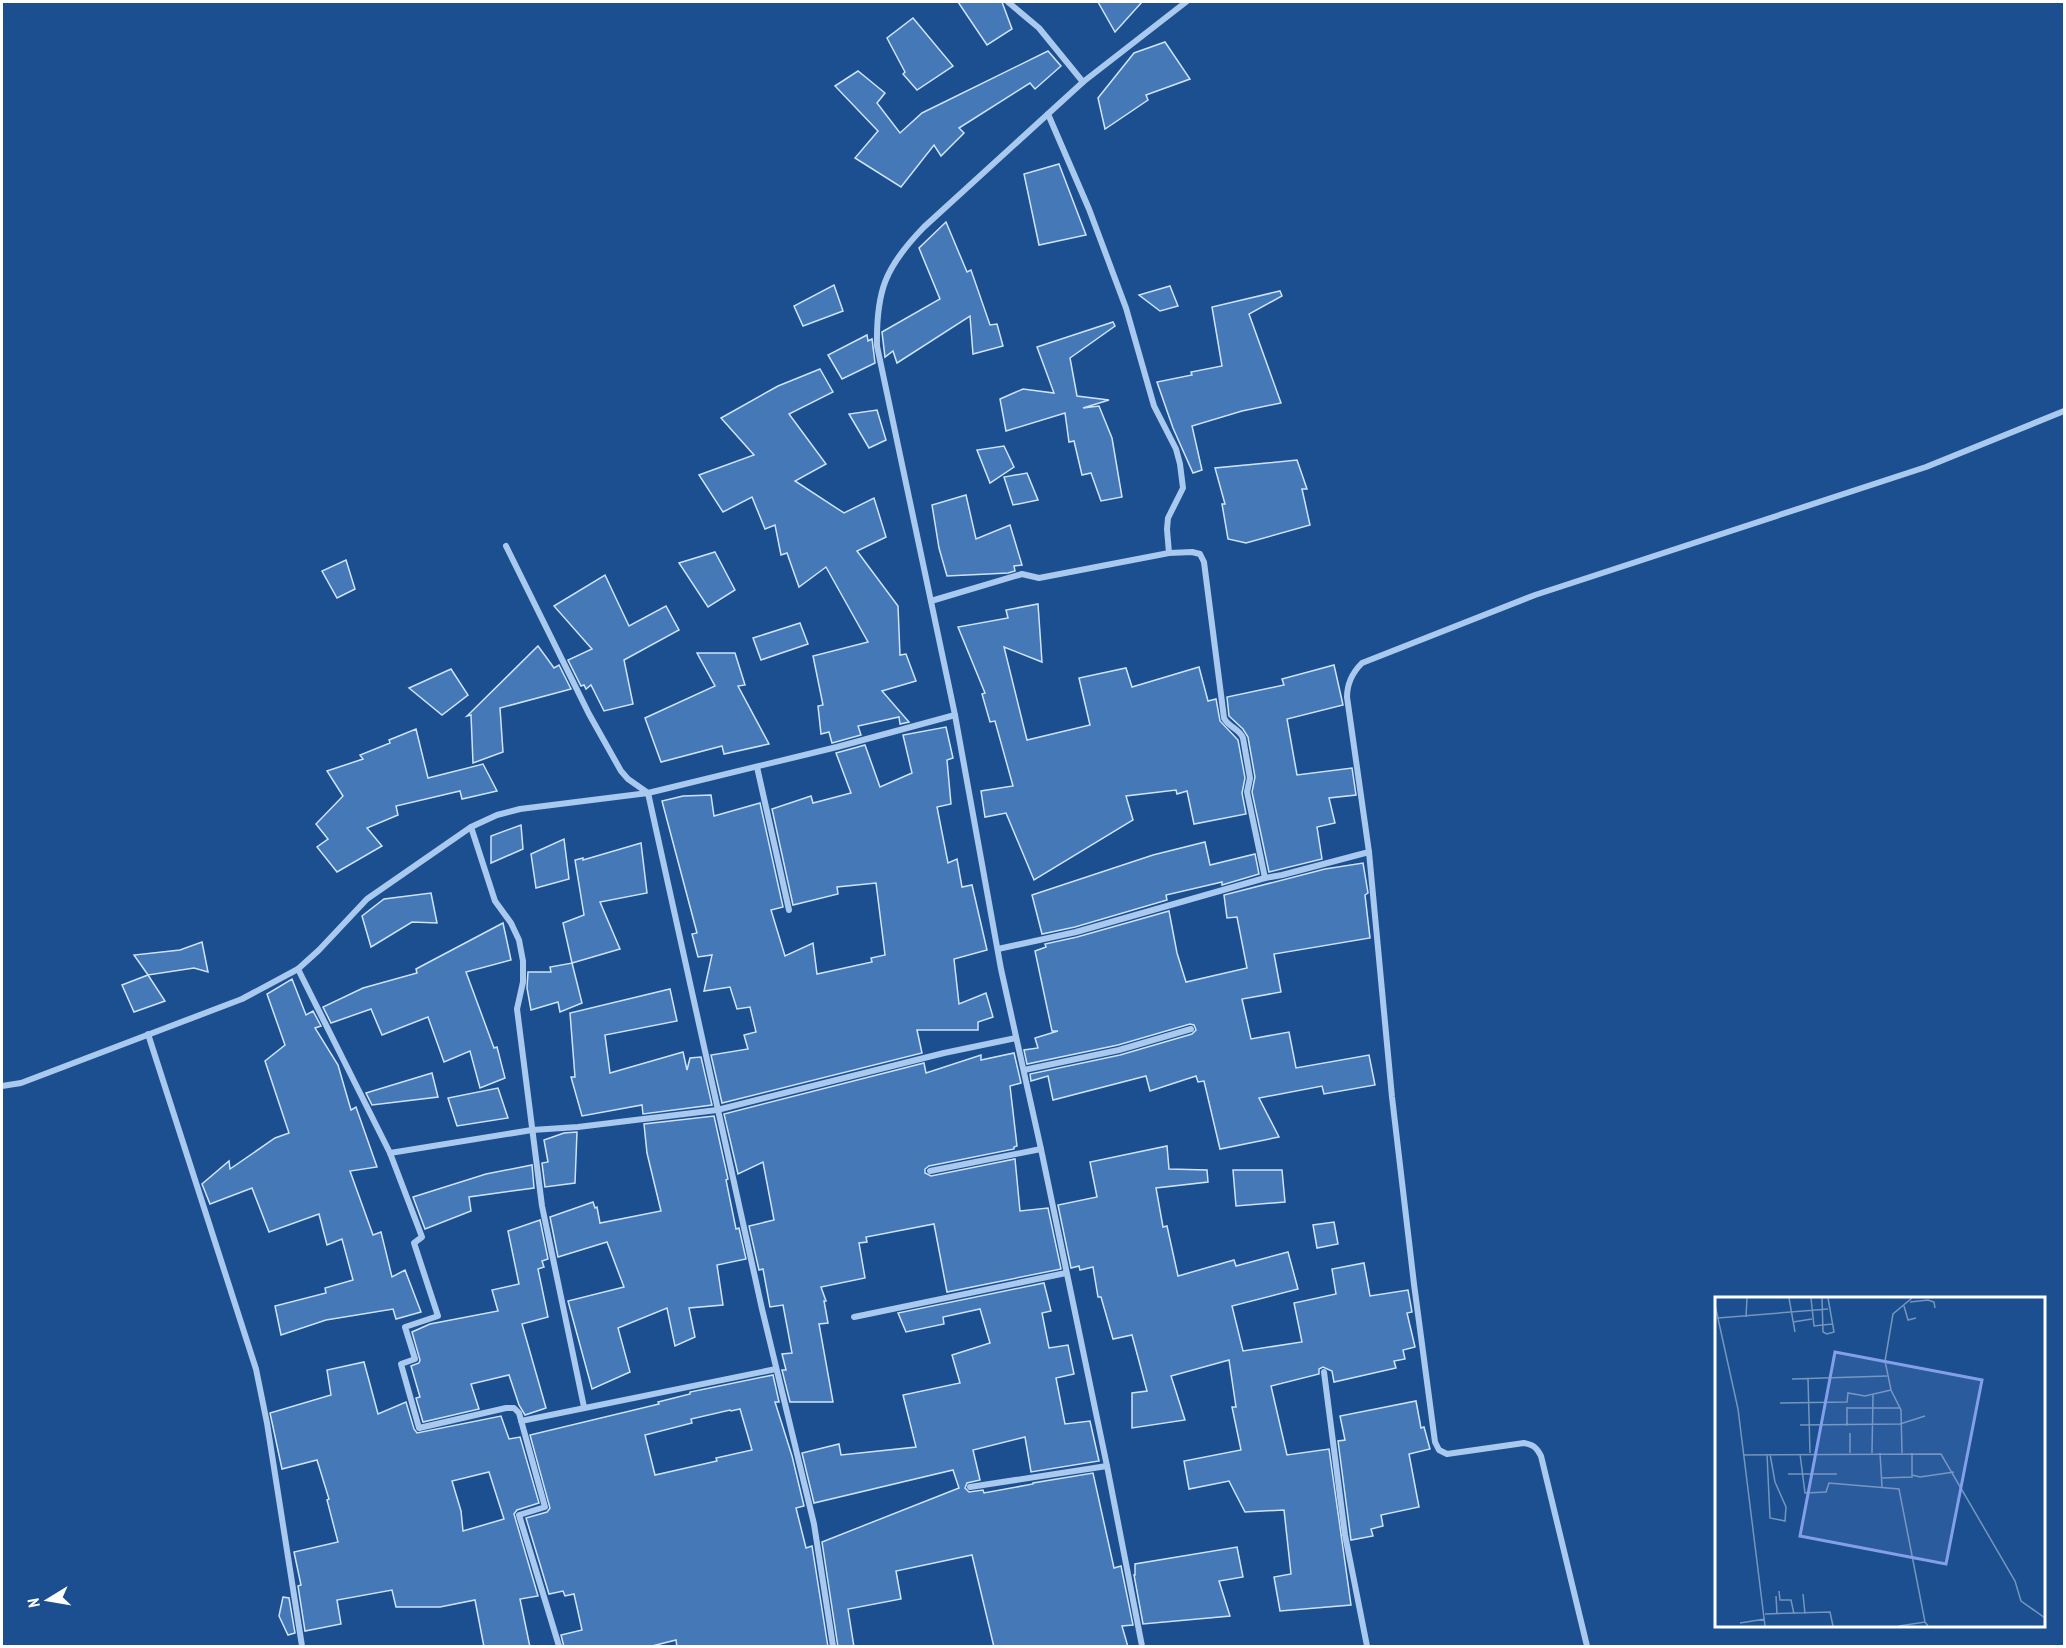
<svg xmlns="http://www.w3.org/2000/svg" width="2066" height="1648" font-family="'PT Sans Narrow',sans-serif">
<rect width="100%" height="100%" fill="#1b4f8f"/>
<!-- building -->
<g fill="#4478b7" stroke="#cfe3fa" stroke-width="1.5" fill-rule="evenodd">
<polygon points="958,2 1002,2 1012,29 987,45"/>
<polygon points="1098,2 1142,2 1115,32"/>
<polygon points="913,18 953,66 917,90 903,74 905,72 887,38"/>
<polygon points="1165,42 1190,79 1146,95 1148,100 1105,129 1098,98 1134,53"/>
<polygon points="1048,51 1061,66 1035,89 1030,83 959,128 964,133 941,156 934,145 901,187 855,158 878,131 835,86 858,71 885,93 877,103 900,133 922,113"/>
<polygon points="1059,164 1086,235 1039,245 1024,174"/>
<polygon points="946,222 967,272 971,270 990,325 997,324 1003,346 973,354 970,316 897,363 893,351 885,357 882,332 940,299 919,248"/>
<polygon points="834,285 843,311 803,326 794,306"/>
<polygon points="1170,286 1178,306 1160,311 1139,295"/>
<polygon points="1280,291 1282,296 1249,314 1281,403 1242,411 1192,426 1202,470 1193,473 1173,428 1157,382 1192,375 1191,372 1222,366 1212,307"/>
<polygon points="1113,322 1115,326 1070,358 1077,396 1109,400 1083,408 1099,406 1112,438 1122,497 1101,501 1091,473 1082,475 1074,441 1069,442 1065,413 1006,431 1000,399 1023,389 1054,393 1037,347"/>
<polygon points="867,335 868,341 872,339 875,363 842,379 828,355"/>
<polygon points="820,369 833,392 789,414 826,464 795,481 844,513 874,498 886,537 857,551 898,606 900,655 906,654 916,681 882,691 909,722 900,724 899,717 858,726 861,735 832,743 829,732 821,734 818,706 823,705 813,656 868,642 826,567 799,587 787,553 781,555 775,525 765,529 752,497 723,512 699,475 754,455 721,418 778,386"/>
<polygon points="877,410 886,440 869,448 849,414"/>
<polygon points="1004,446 1014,467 990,483 977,450"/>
<polygon points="1297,460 1307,489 1302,489 1310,525 1246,543 1228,539 1222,504 1225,504 1215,468"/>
<polygon points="1027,473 1038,500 1013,505 1004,477"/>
<polygon points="966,495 976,539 1010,525 1022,565 1014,566 1015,571 1008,573 947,576 939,548 932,505"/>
<polygon points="715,552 735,590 708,607 679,563"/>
<polygon points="346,560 355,589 337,598 322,571"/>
<polygon points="605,575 629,626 666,606 679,630 624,660 633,704 604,711 591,685 586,689 584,685 581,686 568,660 592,649 554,606"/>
<polygon points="1038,604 1042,662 1004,647 1027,740 1090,725 1079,678 1126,668 1132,687 1199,667 1208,701 1216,699 1220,721 1238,740 1245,778 1242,793 1246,814 1194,824 1187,791 1177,794 1176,790 1126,796 1133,820 1034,880 1006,813 985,817 981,791 1013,786 995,721 990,722 982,694 985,693 958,627 1008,618 1006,610"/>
<polygon points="800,623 808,644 761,660 753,638"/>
<polygon points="538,646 554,668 559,665 571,689 500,708 503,752 473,763 471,715 467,716"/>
<polygon points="697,653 735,653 745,685 738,686 769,744 724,754 722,746 661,762 645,718 715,686"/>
<polygon points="1334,665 1343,705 1287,719 1297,775 1352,768 1356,795 1329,798 1335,823 1317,827 1322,859 1269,872 1252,792 1255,777 1248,737 1243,729 1229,716 1227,697 1284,685 1282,679"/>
<polygon points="451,669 468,695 442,715 409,688"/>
<polygon points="946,727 953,758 947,760 951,804 937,807 948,863 957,859 962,887 972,885 987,950 954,959 959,1004 986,993 993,1017 978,1022 978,1030 917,1030 922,1053 722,1103 711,1055 748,1049 744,1035 756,1032 750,1007 737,1009 730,987 704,991 712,955 698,957 692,934 697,933 662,801 683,796 711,795 714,816 760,803 783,907 771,910 785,956 813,943 817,974 872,962 871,958 885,955 876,883 837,887 838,894 793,905 772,809 811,796 813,803 851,793 836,753 865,745 880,787 912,773 903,735"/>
<polygon points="416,729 428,778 483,764 497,791 462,799 460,791 396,806 398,815 367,828 382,846 337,872 317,847 328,839 316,824 343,796 327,771 363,759 360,755 390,743 389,740"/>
<polygon points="521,825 523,849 491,863 491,836"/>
<polygon points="564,839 569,879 536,888 531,854"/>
<polygon points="1205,842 1210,865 1255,854 1259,874 1222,885 1222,882 1166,895 1167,900 1075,927 1042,934 1032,895 1153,855"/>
<polygon points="641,843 647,893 600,902 620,949 572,963 563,923 584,915 575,860 583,858 583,860"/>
<polygon points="1363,863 1368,893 1365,895 1370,938 1274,954 1281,992 1242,999 1251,1039 1289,1032 1296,1068 1369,1055 1375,1085 1324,1094 1322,1086 1259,1098 1279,1137 1220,1149 1204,1081 1198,1082 1196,1076 1150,1091 1146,1076 1053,1100 1048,1076 1031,1081 1030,1074 1120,1055 1192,1034 1196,1030 1194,1025 1190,1024 1118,1045 1027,1064 1024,1050 1038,1048 1035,1038 1058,1031 1052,1031 1035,951 1046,947 1045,944 1077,937 1169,911 1177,953 1186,982 1247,968 1237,917 1227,918 1224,895 1325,869"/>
<polygon points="431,893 437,923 412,922 371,947 362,916 384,899"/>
<polygon points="503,923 511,960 466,972 494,1048 497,1047 505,1078 480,1088 470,1051 444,1062 428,1017 382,1035 371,1009 331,1023 323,1007 363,988 417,973 416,969"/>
<polygon points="202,942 208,972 194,968 148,975 134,955 180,950"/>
<polygon points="572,963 582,1003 560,1012 558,1002 531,1010 527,988 528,972 551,972 550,967"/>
<polygon points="148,975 165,1001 134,1012 122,985"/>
<polygon points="292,979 306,1015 313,1011 321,1026 315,1028 338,1065 351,1110 356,1107 377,1167 350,1171 373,1235 381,1232 392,1277 405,1270 421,1312 396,1319 393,1309 326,1320 281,1335 275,1306 326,1293 325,1288 353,1280 342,1239 327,1245 319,1214 269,1232 252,1188 210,1204 202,1184 229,1161 230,1169 275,1138 289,1133 265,1061 285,1045 267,994"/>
<polygon points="670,989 677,1021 605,1035 610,1073 683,1052 687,1070 690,1058 701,1057 712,1105 643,1114 642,1105 582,1116 571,1077 575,1077 570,1013"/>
<polygon points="1014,1053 1021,1083 1010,1086 1017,1146 1014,1147 1014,1149 929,1166 925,1169 925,1173 931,1176 1015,1159 1020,1211 1048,1208 1061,1269 947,1292 934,1224 866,1237 867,1242 859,1243 865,1278 821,1287 826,1301 824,1301 828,1323 819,1324 833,1402 790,1402 782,1370 786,1370 782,1354 792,1353 783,1305 770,1307 763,1269 759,1270 749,1226 774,1220 763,1162 738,1174 724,1114 924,1063 926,1073 981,1055 981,1060"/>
<polygon points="432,1073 438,1097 372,1105 366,1093"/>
<polygon points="498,1088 508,1118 457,1126 448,1098"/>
<polygon points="714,1116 728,1179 726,1180 736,1229 739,1228 746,1259 717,1265 723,1305 689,1308 695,1337 675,1346 667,1308 618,1328 630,1372 592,1389 568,1301 624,1287 607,1242 558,1257 550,1217 593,1202 595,1208 597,1207 600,1223 661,1211 647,1153 644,1124"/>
<polygon points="577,1132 575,1183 545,1187 542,1163 548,1162 544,1140 564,1133"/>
<polygon points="1167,1146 1169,1169 1207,1170 1208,1182 1156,1188 1163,1227 1167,1226 1178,1276 1234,1260 1236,1266 1288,1252 1298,1289 1232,1306 1243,1351 1302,1342 1294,1303 1336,1294 1332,1269 1364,1263 1370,1296 1408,1290 1412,1312 1407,1313 1415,1347 1403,1350 1405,1359 1394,1361 1396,1368 1334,1382 1332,1371 1323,1367 1319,1369 1319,1374 1271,1386 1287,1455 1329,1449 1351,1605 1280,1611 1274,1577 1291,1574 1284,1510 1245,1512 1229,1481 1189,1489 1184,1461 1241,1450 1232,1407 1236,1407 1229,1360 1171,1376 1185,1420 1132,1428 1132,1393 1147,1391 1132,1335 1113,1339 1101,1297 1098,1297 1093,1267 1080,1270 1079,1266 1071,1268 1058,1205 1097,1197 1090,1162"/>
<polygon points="532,1165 534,1188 469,1197 471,1211 425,1229 413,1197 486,1174"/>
<polygon points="1233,1170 1282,1170 1285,1202 1236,1206"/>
<polygon points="540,1220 548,1259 542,1261 544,1267 538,1269 548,1317 522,1324 546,1408 525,1415 519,1405 509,1375 471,1384 479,1409 423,1422 416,1398 420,1397 411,1366 419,1363 420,1360 412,1332 430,1324 498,1311 492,1290 519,1284 508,1231"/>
<polygon points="1334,1222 1338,1244 1317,1248 1313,1225"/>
<polygon points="1044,1283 1051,1311 1042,1313 1049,1348 1068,1345 1074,1374 1056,1378 1065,1424 1090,1421 1099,1461 1031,1472 1025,1437 973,1450 980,1480 967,1483 965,1488 969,1492 983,1490 984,1493 1033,1484 1033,1483 1093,1473 1114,1568 1121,1566 1133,1625 1122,1626 1128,1647 994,1647 972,1555 896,1571 901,1599 848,1609 854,1647 838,1647 822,1542 959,1488 953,1470 814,1503 802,1453 839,1444 841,1455 916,1447 903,1395 960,1383 952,1355 990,1343 980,1309 943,1317 944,1324 906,1332 898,1313"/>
<path d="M364,1362L378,1414L406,1402L414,1429L417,1433L501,1416L509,1439L520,1437L539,1503L517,1510L514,1514L538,1596L520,1599L530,1647H484L475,1600L440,1607H396L392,1590L337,1600L341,1624L305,1631L298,1586L301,1585L294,1552L338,1542L327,1500L329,1499L317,1460L282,1469L270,1413L331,1395L327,1370ZM489,1472L504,1519L463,1531L461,1511L452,1481Z"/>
<path d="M773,1375L779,1402H775L792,1456L804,1506L796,1508L806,1548L812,1546L828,1647H677L676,1640L648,1647H564L561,1635L582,1630L574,1594L565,1596L563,1591L549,1594L526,1518L547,1512L550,1508L530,1435L659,1404L658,1402L690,1394V1392ZM740,1409L752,1450L716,1458L717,1461L655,1475L645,1435L692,1423L691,1419L730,1410L731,1411Z"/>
<polygon points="1416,1401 1421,1428 1424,1427 1430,1449 1409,1454 1419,1507 1381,1515 1383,1526 1371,1529 1373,1536 1351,1540 1338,1441 1345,1440 1340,1416"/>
<polygon points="1237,1547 1243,1577 1219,1581 1230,1616 1143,1624 1134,1575 1135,1575 1135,1564"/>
<polygon points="283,1597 289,1598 295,1633 288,1635 279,1616"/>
</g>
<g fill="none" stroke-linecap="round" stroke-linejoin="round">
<!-- minor -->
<g stroke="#a9c9ee" stroke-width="6">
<polyline points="1008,2 1039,28 1083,82"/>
<polyline points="1048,114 1089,209 1126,308 1154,406 1176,449 1180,464 1183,488 1168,518 1167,529 1169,553"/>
<polyline points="506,546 589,714 621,771 628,779 648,793 762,1309 814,1524 833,1646"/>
<path d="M931,601L1022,574L1039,578L1169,553L1192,552L1200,554L1204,562L1224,718C1228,727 1240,729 1243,738L1250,778L1247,792L1265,878"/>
<polyline points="757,767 789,910"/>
<polyline points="471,827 495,901 511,923 519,940 523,961 523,982 517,1009 542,1206 584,1407"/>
<polyline points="998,949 1076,932 1265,878 1282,875 1369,852"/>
<polyline points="298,969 390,1153 422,1237 414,1243 438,1316 405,1327 415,1359 401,1364 419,1428 506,1408 514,1408 519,1413 545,1507 519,1515 559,1646"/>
<polyline points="148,1034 256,1369 267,1423 302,1646"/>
<polyline points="1024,1070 1119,1050 1191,1029"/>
<polyline points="2,1086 21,1083 242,999 298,969 319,950 367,899 471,827 497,815 520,809 648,793 837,747 955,715"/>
<polyline points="390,1153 532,1130 578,1127 717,1110 944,1053 1016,1038"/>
<polyline points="930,1171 1041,1149"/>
<polyline points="854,1317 1066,1273"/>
<polyline points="1324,1372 1345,1535 1367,1646"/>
<polyline points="521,1421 776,1369"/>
<polyline points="970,1487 1107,1466"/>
<path d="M1142,1646L1107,1466L1041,1149L1001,969L955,715L877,346C876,291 885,267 924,227L1083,82L1186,2"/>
<path d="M1587,1646L1541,1456C1537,1448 1534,1445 1524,1443L1447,1454L1439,1450L1435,1442L1414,1284L1392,1097L1369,852L1347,697C1347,684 1352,673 1362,663L1535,595L1926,467L2064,411"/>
</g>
</g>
<!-- overview -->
<g transform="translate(1715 1297)">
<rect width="330" height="330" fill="#1b4f8f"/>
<path fill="none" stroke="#7695bc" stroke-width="1.5" d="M74,1L80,35M96,1L99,29L117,27M107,1L108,35L112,37L119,35L113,1M195,5L213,3L219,5L220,11M0,8L23,112L50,329M189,9L193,23L201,21M31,20L32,1M3,21L113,12M78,25L97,22M77,82L172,79M93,82L95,156M65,106L132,105L133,96L150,99L176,93M132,110V129M132,111H185M85,128L185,127L210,119M135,136V156M157,156L158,98M165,156L167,190M187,156L186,113L176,93L170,64L178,17L197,1M52,157L55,221L70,224L71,210L60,185L55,157M85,157L90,196L111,195L114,186L184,192L210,325M29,158L226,157L300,284L306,304L330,321M73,177H122M197,178L205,180L239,175M167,181L197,180V156M64,294L65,303H76L79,317M88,297L90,317M61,299L62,317M50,317L115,315L118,329M25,326L50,322M184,329L210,325L213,329"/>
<path fill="#839eea" fill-opacity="0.15" stroke="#839eea" stroke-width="3" d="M120,55L267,83L231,267L85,239Z"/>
<rect width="330" height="330" fill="none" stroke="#fff" stroke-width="3"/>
</g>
<!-- border -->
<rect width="2066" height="1648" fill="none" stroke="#ffffff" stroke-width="6"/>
<!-- north arrow -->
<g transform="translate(48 1600) rotate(259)" stroke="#1b4f8f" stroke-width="4.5" paint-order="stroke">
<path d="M0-4.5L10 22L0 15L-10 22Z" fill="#ffffff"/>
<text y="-9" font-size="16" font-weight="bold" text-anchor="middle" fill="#ffffff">N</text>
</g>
</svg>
